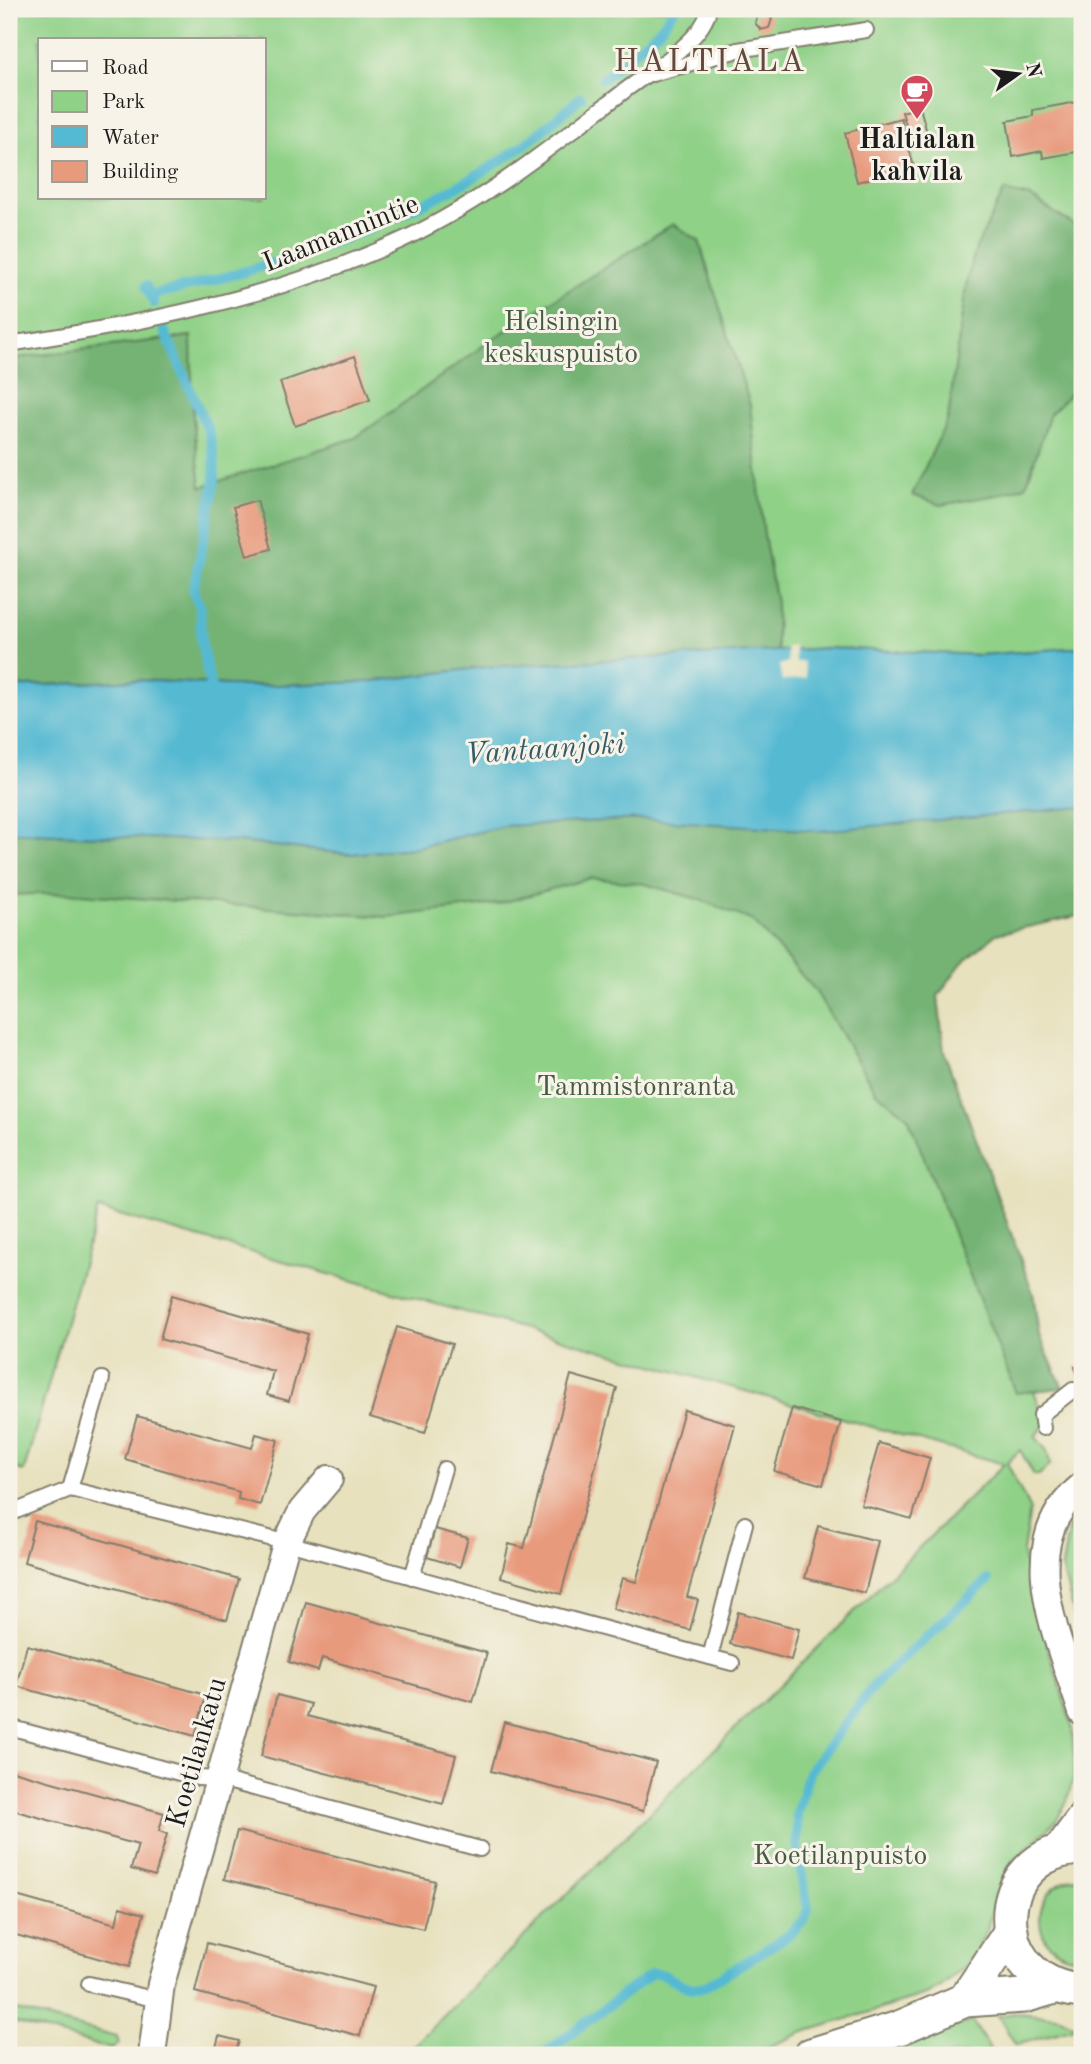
<svg xmlns="http://www.w3.org/2000/svg" width="1091" height="2064" font-family="'Old Standard TT',serif">
<rect width="100%" height="100%" fill="#f7f3e8"/>
<filter id="ink" filterUnits="userSpaceOnUse"><feTurbulence type="fractalNoise" baseFrequency=".0143" numOctaves="2"/><feDisplacementMap in="SourceGraphic" scale="14" xChannelSelector="R" yChannelSelector="G"/><feConvolveMatrix kernelMatrix="1 2 1 2 8 2 1 2 1" color-interpolation-filters="sRGB"/></filter>
<filter id="wash" filterUnits="userSpaceOnUse"><feTurbulence type="fractalNoise" baseFrequency=".00686" numOctaves="4" result="noise"/><feDisplacementMap in="SourceGraphic" scale="28" xChannelSelector="R" yChannelSelector="G"/><feGaussianBlur stdDeviation="1.57" result="paint"/><feColorMatrix in="noise" values="0 0 0 0 0 0 0 0 0 0 0 0 0 0 0 0 0 1.4 0 .05"/><feComposite in="paint" operator="in"/></filter>
<g filter="url(#wash)">
<rect width="100%" height="100%" fill="#e7e1be"/>
<!-- green -->
<g fill="#90d188" stroke="#567652" stroke-width="2" fill-rule="evenodd">
<path d="M9,9H1082V647L980,655L828,648L485,667L367,682L247,686L136,680L9,687ZM40,40H264V198H40Z"/>
<polygon points="819,831 1044,1417 1045,1426 1035,1436 1047,1451 1050,1465 1039,1475 1034,1475 1020,1450 1007,1463 1030,1510 1023,1551 1027,1578 1072,1726 1075,1772 1067,1801 1056,1821 1010,1864 997,1891 987,1930 971,1960 941,1987 926,1995 801,2033 750,2055 404,2055 1004,1464 98,1209 24,1471 9,1467 9,832 412,848"/>
<path d="M1069,1526C1091,1545 1082,1617 1082,1645L1062,1567Z"/>
<path d="M1082,1877V1958C1027,1958 1025,1882 1082,1877Z"/>
<polygon points="9,2008 117,2037 119,2044 111,2049 9,2021"/>
<polygon points="1015,2013 1058,2017 1078,2027 1016,2045 998,2016"/>
<polygon points="972,2021 991,2051 975,2055 854,2055"/>
</g>
<!-- forest -->
<g fill="#74b374" stroke="#486848" stroke-width="2">
<polygon points="1004,191 1030,197 1082,230 1082,391 1073,391 1050,414 1026,486 996,495 941,505 912,495 948,419 966,285 976,248"/>
<polygon points="673,224 699,241 750,405 764,535 776,603 777,651 485,667 367,682 247,686 136,680 9,687 9,359 191,336 193,417 201,487 355,438 494,338"/>
<polygon points="1082,807 1082,915 996,934 961,964 938,996 944,1052 1033,1293 1039,1336 1063,1388 1016,1393 908,1117 875,1091 815,990 753,921 701,900 645,884 591,878 498,904 387,917 68,893 9,895 9,832 237,842 350,854 412,848 504,826 642,819 976,814"/>
</g>
<!-- water -->
<polygon fill="#54b9d2" stroke="#386a77" stroke-width="2" points="1082,647 1082,807 819,831 642,819 504,826 412,848 350,854 237,842 9,832 9,687 136,680 247,686 367,682 485,667 828,648 980,655"/>
<!-- pier -->
<polygon fill="#e7e1be" points="794,646 796,662 804,662 806,678 782,681 779,665 788,663 786,647"/>
<g fill="none" stroke-linecap="round" stroke-linejoin="round">
<!-- stream -->
<g stroke="#54b9d2" stroke-width="10">
<polyline points="603,79 657,32 675,9"/>
<polyline points="146,286 154,303"/>
<path d="M151,295C277,268 418,220 524,145C544,130 562,113 581,97"/>
<polyline points="164,330 209,432 214,456 215,480 193,592 200,606 201,641 210,684"/>
<path d="M542,2055L652,1973C672,1972 678,1992 704,1987L786,1937L804,1920L808,1908L797,1850V1814L809,1772L875,1684L988,1580"/>
</g>
</g>
<g id="blocks">
<!-- building -->
<g fill="#e89a7d">
<polygon points="766,13 772,19 769,28 761,30 755,23 757,15"/>
<polygon points="1082,101 1082,151 1043,158 1042,151 1013,157 1007,121 1033,116 1033,110"/>
<polygon points="920,107 927,133 910,138 902,112"/>
<polygon points="901,118 914,167 857,182 845,133"/>
<polygon points="355,356 370,400 295,426 280,382"/>
<polygon points="257,500 271,549 247,556 233,507"/>
<polygon points="172,1295 308,1334 289,1401 267,1395 273,1371 160,1339"/>
<polygon points="397,1327 452,1344 425,1433 370,1417"/>
<polygon points="1082,1365 1082,1387 1075,1367"/>
<polygon points="571,1375 617,1388 561,1594 501,1577 509,1544 524,1548"/>
<polygon points="792,1408 841,1422 823,1485 774,1471"/>
<polygon points="684,1410 735,1425 687,1597 698,1600 690,1630 613,1609 622,1578 636,1582"/>
<polygon points="137,1416 252,1448 256,1434 278,1440 260,1505 238,1499 239,1492 125,1459"/>
<polygon points="879,1443 930,1458 912,1519 861,1505"/>
<polygon points="35,1521 239,1579 227,1620 24,1562"/>
<polygon points="818,1526 878,1541 865,1593 805,1578"/>
<polygon points="435,1529 468,1538 460,1567 427,1557"/>
<polygon points="306,1602 487,1653 473,1702 322,1658 318,1671 289,1662"/>
<polygon points="738,1612 799,1629 791,1660 730,1644"/>
<polygon points="27,1645 206,1695 195,1736 16,1686"/>
<polygon points="277,1695 311,1704 307,1716 456,1755 443,1804 261,1756"/>
<polygon points="504,1722 656,1762 643,1811 491,1771"/>
<polygon points="9,1770 164,1813 159,1831 167,1834 155,1876 131,1869 138,1845 9,1809"/>
<polygon points="237,1831 435,1881 423,1929 224,1879"/>
<polygon points="9,1894 116,1924 120,1907 144,1914 129,1967 9,1933"/>
<polygon points="207,1943 373,1987 360,2036 195,1992"/>
<polygon points="219,2036 239,2041 235,2055 214,2055"/>
</g>
</g>
</g>
<g filter="url(#ink)">
<use href="#blocks" fill-opacity="0" stroke="#827e6d" stroke-width="2"/>
<g fill="none" stroke-linecap="round" stroke-linejoin="round">
<defs>
<g id="service">
<polyline points="652,74 738,50 866,30"/>
<path d="M9,344C140,324 271,298 393,244C477,207 551,147 623,92C648,72 703,42 709,9"/>
<polyline points="1043,1428 1041,1415 1073,1390"/>
<polyline points="70,1489 102,1379"/>
<polyline points="9,1514 70,1489 265,1537 732,1663"/>
<polyline points="412,1577 444,1469"/>
<polyline points="710,1657 745,1524"/>
<polyline points="9,1727 198,1778 220,1779 480,1849"/>
<polyline points="89,1984 158,2000"/>
</g>
<g id="minor">
<path d="M1082,1486C1010,1544 1060,1641 1082,1712"/>
<polyline points="1054,1853 1082,1815"/>
<polyline points="152,2055 161,1984 286,1544 302,1511 329,1479"/>
</g>
<g id="tertiary">
<path d="M1082,1848C986,1851 985,1984 1082,1991"/>
<polyline points="965,2000 1011,1931"/>
<polyline points="811,2055 899,2028 965,2000 1024,1996 1055,1987"/>
</g>
</defs>
<!-- service casing -->
<use href="#service" stroke="#827e6d" stroke-width="18"/>
<!-- minor casing -->
<use href="#minor" stroke="#827e6d" stroke-width="30"/>
<!-- tertiary casing -->
<use href="#tertiary" stroke="#827e6d" stroke-width="37"/>
<!-- service -->
<use href="#service" stroke="#fff" stroke-width="14"/>
<!-- minor -->
<use href="#minor" stroke="#fff" stroke-width="26"/>
<!-- tertiary -->
<use href="#tertiary" stroke="#fff" stroke-width="33"/>
</g>
</g>
<!-- icons -->
<defs>
<symbol id="cafe-pin" viewBox="-11 -11 22 30"><path d="M0 17L-7.5 6A9.5 9.5 0 1 1 7.5 6Z" fill="#d1495b" stroke="#f7f3e8"/><path d="M-5.5-4.5H6V0H3Q3 3.5 0 3.5H-2.5Q-5.5 3.5-5.5 0ZM3-3.2v2h1.7v-2ZM-6 4.5H4V6H-6Z" fill="#fff"/></symbol>
</defs>
<g fill-rule="evenodd">
<use href="#cafe-pin" x="898" y="72" width="38" height="52"/>
</g>
<g text-anchor="middle" stroke-width="6" stroke-linejoin="round" paint-order="stroke">
<!-- poi labels -->
<g font-size="28" font-weight="bold" fill="#1c1c1c" stroke="#f7f3e8">
<text x="917" y="148">Haltialan<tspan x="917" dy="32">kahvila</tspan></text>
</g>
<!-- street labels -->
<g font-size="28" fill="#1c1c1c" stroke="#f7f3e8">
<text transform="translate(340 232) rotate(-22)" y="10">Laamannintie</text>
<text transform="translate(195 1752) rotate(-74)" y="10">Koetilankatu</text>
</g>
<!-- park labels -->
<g font-size="28" fill="#455b42" stroke="#f7f3e8">
<text x="561" y="330">Helsingin<tspan x="561" dy="32">keskuspuisto</tspan></text>
<text x="636" y="1095">Tammistonranta</text>
<text x="840" y="1864">Koetilanpuisto</text>
</g>
<!-- water labels -->
<g font-size="30" font-style="italic" fill="#325b65" stroke="#f7f3e8">
<text transform="translate(545 748) rotate(-4)" y="10">Vantaanjoki</text>
</g>
<!-- quarter labels -->
<g font-size="32" letter-spacing="2" fill="#63483e" stroke="#f7f3e8">
<text x="710" y="71">HALTIALA</text>
</g>
</g>
<!-- margin -->
<rect width="1091" height="2064" fill="none" stroke="#f7f3e8" stroke-width="35"/>
<!-- legend -->
<rect x="38" y="38" width="228" height="161" fill="#f7f3e8" stroke="#9f9d96" stroke-width="2"/>
<rect x="52" y="61" width="35" height="10" fill="#ffffff" stroke="#9f9d96" stroke-width="2"/>
<text x="102" y="74" font-size="21" fill="#1c1c1c">Road</text>
<rect x="52" y="91" width="35" height="21" fill="#90d188" stroke="#9f9d96" stroke-width="2"/>
<text x="102" y="108" font-size="21" fill="#1c1c1c">Park</text>
<rect x="52" y="126" width="35" height="21" fill="#54b9d2" stroke="#9f9d96" stroke-width="2"/>
<text x="102" y="144" font-size="21" fill="#1c1c1c">Water</text>
<rect x="52" y="161" width="35" height="21" fill="#e89a7d" stroke="#9f9d96" stroke-width="2"/>
<text x="102" y="178" font-size="21" fill="#1c1c1c">Building</text>
<!-- north arrow -->
<g transform="translate(1018 74) rotate(76)" stroke="#f7f3e8" stroke-width="5" paint-order="stroke">
<path d="M0-5L12 26L0 18L-12 26Z" fill="#1c1c1c"/>
<text y="-10" font-size="19" font-weight="bold" text-anchor="middle" fill="#1c1c1c">N</text>
</g>
</svg>
